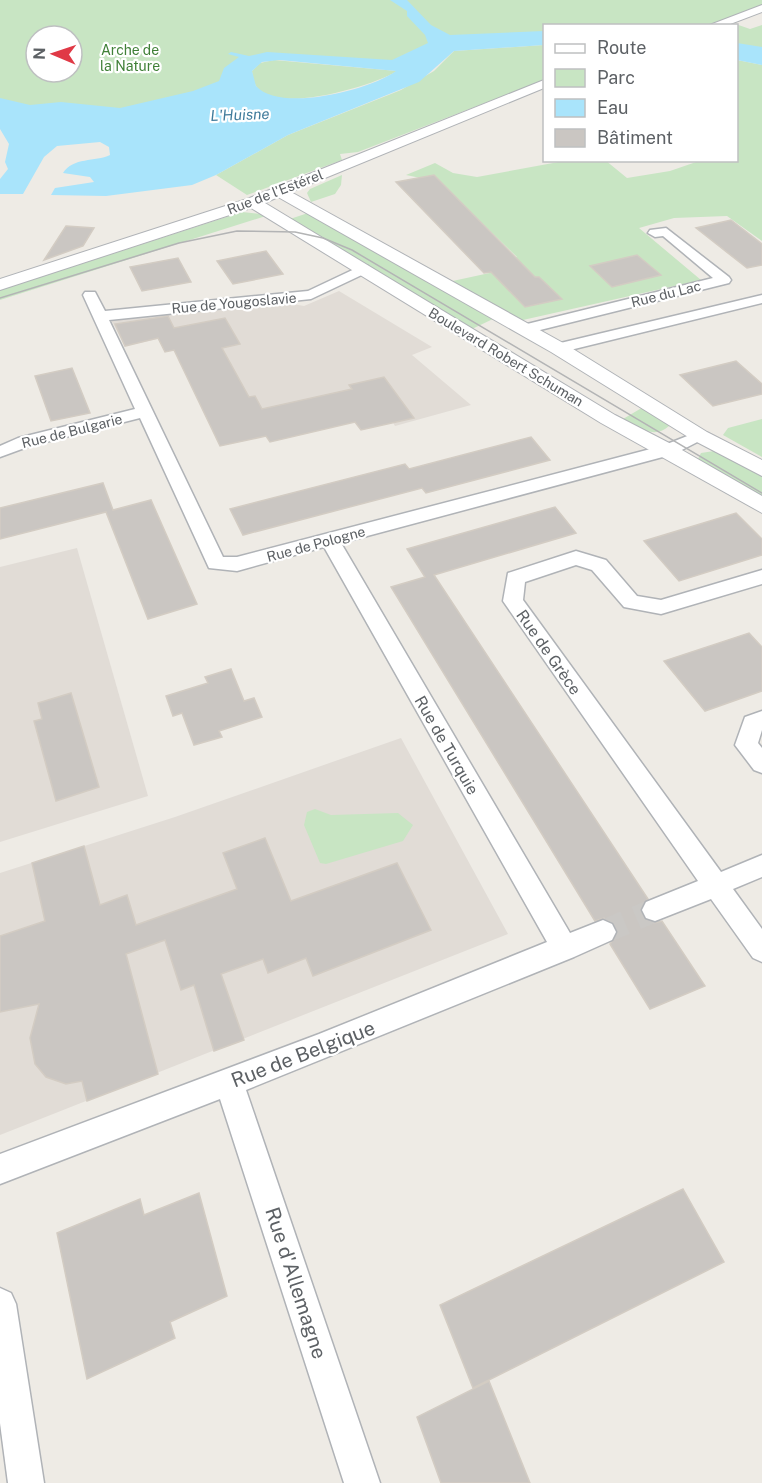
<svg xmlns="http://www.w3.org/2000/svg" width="762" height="1483" font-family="'Public Sans',sans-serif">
<rect width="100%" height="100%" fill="#eeebe5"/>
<!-- education -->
<g fill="#e1dcd6">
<polygon points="339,291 432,347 412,355 471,405 395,426 391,419 385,421 387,424 361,430 352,418 350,423 270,442 263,429 256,438 220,446 175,352 180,351 179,349 165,352 158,339 125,346 111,320 287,303 304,306"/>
<polygon points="77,548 148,796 0,842 0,567"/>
<polygon points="401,738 508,934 0,1135 0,873 175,817"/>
</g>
<!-- green -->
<g fill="#c8e5c3" fill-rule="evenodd">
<path d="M0,0H762V8L727,21L750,29L762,25V57L737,53L736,26H544V39L463,43L404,63L271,57L246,66L238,85L123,120L0,109ZM36,36H72V72H36Z"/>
<polygon points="544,45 544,80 358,152 340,154 342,160 247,195 216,175 288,135 401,90 434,71 454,51"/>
<path d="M274,60L397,71C373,86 286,111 261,92C254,86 253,79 252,71L260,63Z"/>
<polygon points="737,60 762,65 762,241 727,216 674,218 639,228 701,280 514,322 448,282 508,269 501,261 517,257 440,182 406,175 435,163 453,173 477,177 564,161 605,160 627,178 670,171 699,161 736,160"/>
<polygon points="342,175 341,185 335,194 311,202 307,193 310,189"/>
<polygon points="242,212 269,215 0,300 0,290"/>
<polygon points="308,213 495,318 472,329 290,219"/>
<path d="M645,406L666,420L669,426C654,440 638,427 623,419Z"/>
<polygon points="762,419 762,457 723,435 728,428"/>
<polygon points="714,451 762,476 762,503 700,464 698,459 701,453"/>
<polygon points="315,809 331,815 398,813 413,825 403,841 326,864 320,863 304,825 307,812"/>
</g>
<!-- water -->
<g fill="#a9e4fb" fill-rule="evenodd">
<path d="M390,0H407L431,25L450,35L544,31V45L454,51L419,82L288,135L216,175L192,185L106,196L51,195L55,188L94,182L90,177L63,173C73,157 95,162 110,155L109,147L100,142L57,146L44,157L23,194H0V179L8,169L5,162L9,144L0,129V98L30,105L61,102L120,108L193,91L219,81L224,68L239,57L228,54L231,52L249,56L267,52L392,60L428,43L425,35L407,16V11ZM279,60L396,71C370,90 280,113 256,86L252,71L262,62Z"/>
<polygon points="737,43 762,47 762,65 737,60"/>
</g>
<!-- building -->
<g fill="#cac6c2" stroke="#d3ccc3" stroke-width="1.5">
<polygon points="434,175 535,277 539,277 562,299 525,307 491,272 484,273 396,182"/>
<polygon points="731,220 762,244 762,265 747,268 696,228"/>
<polygon points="66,226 94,228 83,246 44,260"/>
<polygon points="266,251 283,274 233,284 217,261"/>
<polygon points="637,255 661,275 612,287 590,266"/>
<polygon points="178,258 191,282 142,291 130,267"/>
<polygon points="168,316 174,328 225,318 240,344 222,348 249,397 255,396 262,409 352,389 349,385 384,377 414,418 361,430 355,422 270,442 266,436 220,446 174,350 165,352 158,338 125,346 115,324"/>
<polygon points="736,361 762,384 762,394 713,406 680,375"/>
<polygon points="72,368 90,413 51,421 35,376"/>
<polygon points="531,437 550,460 426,493 422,488 243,535 230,509 405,464 409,469"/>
<polygon points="103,483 113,510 151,500 197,604 148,619 106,512 0,539 0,508"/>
<polygon points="555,507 576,533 434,575 648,899 640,909 644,919 654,923 662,921 705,986 650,1009 610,944 618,933 614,923 604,918 595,921 391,587 425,577 407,549"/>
<polygon points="736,513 762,539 762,555 679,581 644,541"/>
<polygon points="749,633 762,647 762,691 705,711 664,661"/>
<polygon points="231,669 244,701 254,698 262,717 219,731 222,737 194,745 182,713 173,716 166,696 208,683 205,677"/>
<polygon points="71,693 99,787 56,801 34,721 42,719 38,703"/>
<polygon points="265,838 291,901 397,863 431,930 313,976 306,958 268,973 263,959 221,974 244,1040 214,1051 194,985 181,990 165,940 126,954 158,1074 87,1101 82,1081 66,1084 46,1077 35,1064 30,1038 39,1004 0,1012 0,936 45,921 32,863 84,846 100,905 127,895 136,925 237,889 223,853"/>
<polygon points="683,1189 724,1262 473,1388 440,1305"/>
<polygon points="199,1193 227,1296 170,1322 175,1338 87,1379 57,1233 140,1199 144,1215"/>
<polygon points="489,1381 530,1483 441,1483 417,1417"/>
</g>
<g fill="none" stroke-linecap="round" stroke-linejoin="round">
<!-- minor-tunnel -->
<polyline stroke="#cac8c5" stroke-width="24" stroke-dasharray="24 12" stroke-linecap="butt" points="603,932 655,910"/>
<defs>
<g id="minor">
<polygon points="666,228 729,277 731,280 729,283 524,334 519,332 516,329 519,326 713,278 663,236 655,237 648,233 650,230"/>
<polygon points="363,265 368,266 368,272 311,299 109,320 223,557 237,557 662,446 700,431 709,436 674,454 341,543 570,933 603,920 612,924 616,932 612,940 574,957 246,1090 380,1483 344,1483 220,1099 0,1184 0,1154 319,1034 547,942 324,547 237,571 209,568 140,418 30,446 0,457 0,446 18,438 135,409 83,295 85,292 95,292 105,311 308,291"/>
<polygon points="762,295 762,303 558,353 550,348 552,345"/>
<polygon points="576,551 606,560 637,596 661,600 762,570 762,584 661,614 624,607 592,570 576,565 525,582 523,600 721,872 762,855 762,877 733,889 762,929 762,962 753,958 711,899 655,921 646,918 642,910 646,902 698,881 503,601 508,573"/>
<polygon points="762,711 762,730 758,743 762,748 762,773 754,770 735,745 745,717"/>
<polygon points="0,1288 11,1293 16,1304 44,1483 8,1483 0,1423"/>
</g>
<g id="tertiary">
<polygon points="762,5 762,12 725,26 707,26"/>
<polygon points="544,80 544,88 291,192 565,344 707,432 762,460 762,476 693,440 551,352 278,197 265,203 615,415 675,446 762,496 762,513 601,423 251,208 0,290 0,279 247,199"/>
</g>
</defs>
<!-- minor casing -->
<use href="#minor" stroke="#b0b3b7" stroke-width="3"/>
<!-- tertiary casing -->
<use href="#tertiary" stroke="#b0b3b7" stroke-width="2"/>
<!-- minor -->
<use href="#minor" fill="#fff" fill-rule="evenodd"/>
<!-- tertiary -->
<use href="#tertiary" fill="#fff" fill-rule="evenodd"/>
<!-- tram -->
<polyline stroke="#b3b4b5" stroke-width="1.5" points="0,298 179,243 237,231 295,232 323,238 352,250 762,493"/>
</g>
<g text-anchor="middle" stroke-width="4.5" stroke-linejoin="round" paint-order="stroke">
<!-- far-park labels -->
<g font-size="14" fill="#408038" stroke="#fff">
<text x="130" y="55">Arche de<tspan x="130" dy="16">la Nature</tspan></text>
</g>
<!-- far-street labels -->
<g font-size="14" fill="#5d6165" stroke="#fff">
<text transform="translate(275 192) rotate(-21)" y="5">Rue de l'Estérel</text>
<text transform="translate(666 294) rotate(-14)" y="5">Rue du Lac</text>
<text transform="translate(234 303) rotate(-5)" y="5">Rue de Yougoslavie</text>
<text transform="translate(506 357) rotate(31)" y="5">Boulevard Robert Schuman</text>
<text transform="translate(72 431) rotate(-14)" y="5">Rue de Bulgarie</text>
<text transform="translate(316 544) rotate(-15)" y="5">Rue de Pologne</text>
</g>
<!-- far-water labels -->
<g font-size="15" font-style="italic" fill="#407b9b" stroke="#fff">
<text transform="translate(240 115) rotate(-2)" y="5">L'Huisne</text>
</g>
<!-- street labels -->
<g font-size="16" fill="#5d6165" stroke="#fff">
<text transform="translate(549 652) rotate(55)" y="6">Rue de Grèce</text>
<text transform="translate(447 745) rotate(60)" y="6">Rue de Turquie</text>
</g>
<!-- near-street labels -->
<g font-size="20" fill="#5d6165" stroke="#fff">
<text transform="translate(303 1054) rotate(-21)" y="7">Rue de Belgique</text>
<text transform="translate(296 1283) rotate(72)" y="7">Rue d'Allemagne</text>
</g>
</g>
<!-- legend -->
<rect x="543" y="24" width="195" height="138" fill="#ffffff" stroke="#bec0c1" stroke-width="1.5"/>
<rect x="555" y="44" width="30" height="9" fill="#ffffff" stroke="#bec0c1" stroke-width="1.5"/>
<text x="597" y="54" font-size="18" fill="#5d6165">Route</text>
<rect x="555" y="69" width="30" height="18" fill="#c8e5c3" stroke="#bec0c1" stroke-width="1.5"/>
<text x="597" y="84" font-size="18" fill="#5d6165">Parc</text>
<rect x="555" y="99" width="30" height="18" fill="#a9e4fb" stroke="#bec0c1" stroke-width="1.5"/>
<text x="597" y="114" font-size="18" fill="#5d6165">Eau</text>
<rect x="555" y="129" width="30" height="18" fill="#cac6c2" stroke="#bec0c1" stroke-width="1.5"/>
<text x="597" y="144" font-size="18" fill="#5d6165">Bâtiment</text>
<!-- north arrow -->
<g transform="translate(54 54) rotate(272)"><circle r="28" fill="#ffffff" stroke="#bec0c1" stroke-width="1.5"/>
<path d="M0-4.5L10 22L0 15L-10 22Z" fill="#e03946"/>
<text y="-9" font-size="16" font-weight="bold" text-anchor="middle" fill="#5d6165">N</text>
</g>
</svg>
